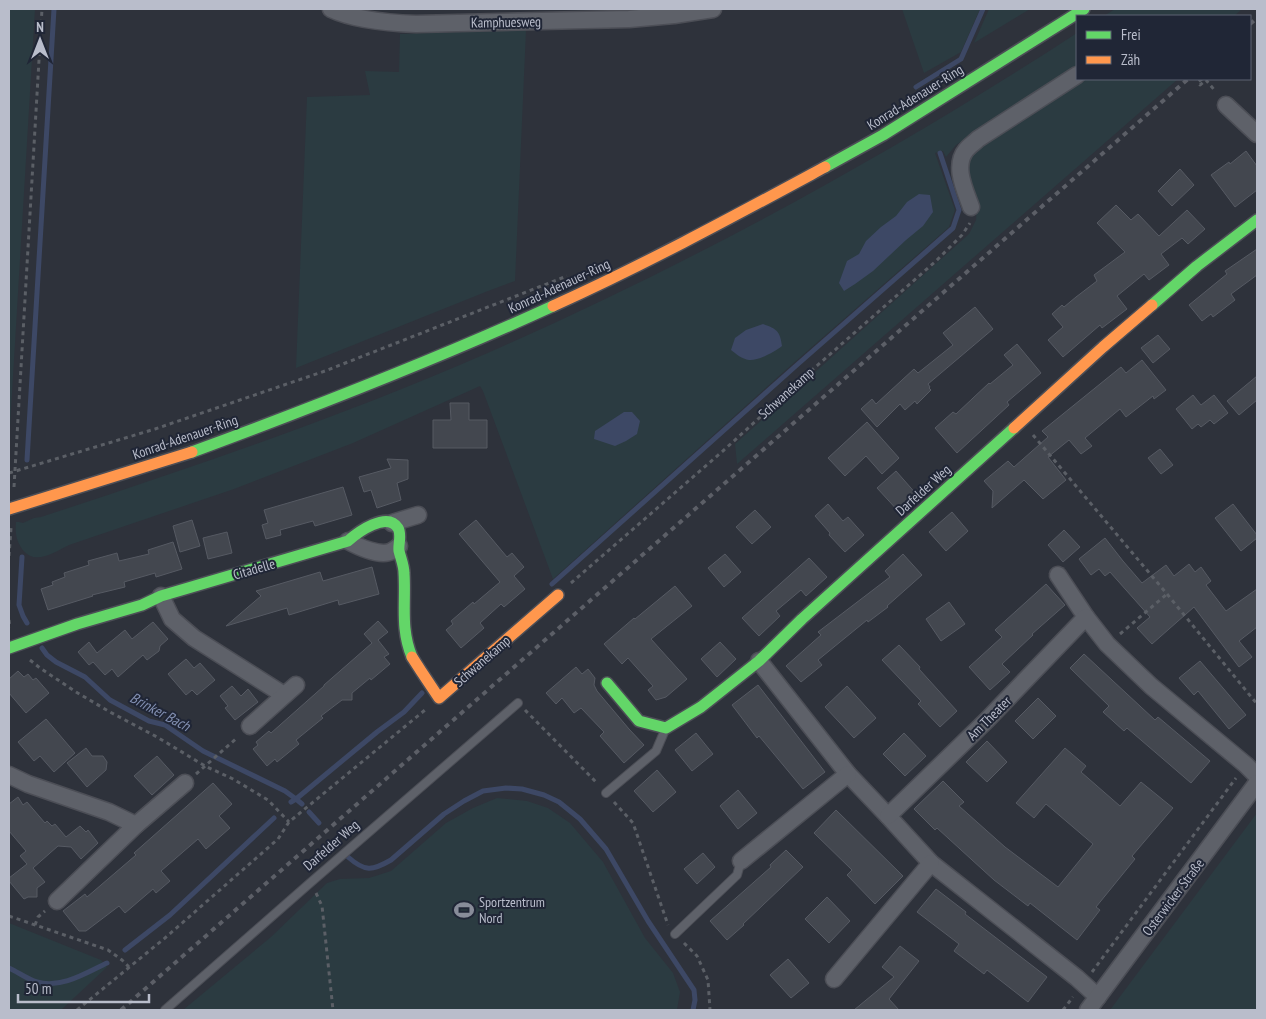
<svg xmlns="http://www.w3.org/2000/svg" width="1266" height="1019" font-family="'PT Sans Narrow',sans-serif">
<rect width="100%" height="100%" fill="#2e323b"/>
<!-- green -->
<g fill="#2b3b41">
<polygon points="9,9 35,9 9,443"/>
<polygon points="902,9 980,9 961,52 924,73"/>
<polygon points="989,9 1030,9 974,43"/>
<polygon points="1115,9 1242,9 1234,16 1104,16"/>
<polygon points="526,30 515,281 488,291 296,368 307,97 370,95 365,71 399,72 400,34"/>
<path d="M1077,33V66L956,145L946,157L943,151L935,153L955,210L949,227L789,367L553,579L483,391L480,386L353,443L234,489L69,545C53,553 35,566 22,549C16,540 15,533 16,522H19L23,523L34,518L41,517C193,467 344,416 490,352C694,262 890,155 1077,33Z"/>
<polygon points="1081,79 1178,79 737,464 735,444 969,234 976,220 977,206 966,170 971,154 979,145"/>
<polygon points="497,798 527,801 548,808 570,823 603,862 645,938 673,973 680,992 677,1010 183,1010 271,937 327,883 340,879 369,878 391,871 446,823 473,808"/>
<polygon points="1257,813 1257,1010 1110,1010"/>
<polygon points="9,923 101,960 107,967 61,1010 9,1010"/>
</g>
<!-- water -->
<g fill="#3d4865">
<polygon points="919,194 930,195 933,212 923,226 906,240 873,271 855,284 844,291 839,283 847,261 859,254 866,241 881,227 896,216 907,202"/>
<path d="M763,324C777,329 780,331 782,346C774,352 758,361 749,360C742,359 736,354 731,350L735,338L746,330Z"/>
<polygon points="624,412 632,412 640,421 637,434 626,441 615,446 594,439 595,431"/>
</g>
<g fill="none" stroke-linecap="round" stroke-linejoin="round">
<!-- stream -->
<g stroke="#3d4865" stroke-width="5">
<polyline points="916,87 961,59 983,9"/>
<polyline points="27,460 54,9"/>
<polyline points="22,557 19,605 23,616 27,623"/>
<polyline points="552,584 798,364 953,228 959,210 940,153"/>
<polyline points="42,648 47,655 56,662 85,677 110,700 149,721 165,725 203,751 285,791 296,799 291,802"/>
<polyline points="302,804 296,799 377,732 404,712 422,693"/>
<polyline points="309,812 319,823"/>
<path d="M348,857C365,872 372,871 391,860L444,814L464,801L483,791L506,788L522,789L544,795L559,802L580,819L606,849L648,921L694,990L695,1000L693,1010"/>
<polyline points="125,950 170,915 274,818"/>
<path d="M9,968C18,972 27,979 37,982C61,989 86,973 107,963"/>
</g>
</g>
<!-- building -->
<g fill="#43474f" stroke="#565a63">
<polygon points="1246,151 1257,166 1257,190 1235,207 1211,175 1229,162 1230,164"/>
<polygon points="1180,169 1194,185 1172,206 1158,191"/>
<polygon points="1116,205 1131,220 1138,214 1159,236 1187,210 1205,229 1188,244 1182,238 1161,254 1169,265 1149,280 1144,274 1117,296 1127,309 1102,328 1100,325 1063,357 1048,340 1063,327 1052,314 1062,305 1064,307 1076,297 1097,281 1094,275 1125,252 1097,223"/>
<polygon points="1257,249 1257,275 1231,294 1235,300 1213,317 1211,314 1202,321 1189,305 1227,274 1225,271"/>
<polygon points="975,307 993,329 928,384 930,387 929,388 931,390 917,404 915,401 905,410 900,404 877,427 861,409 872,399 876,404 914,369 918,373 953,345 943,333"/>
<polygon points="1158,335 1170,349 1153,363 1141,348"/>
<polygon points="1017,344 1041,373 1007,402 1009,405 957,453 935,428 953,412 956,414 989,383 990,384 1013,365 1004,355"/>
<polygon points="1142,360 1166,390 1154,399 1153,396 1126,417 1120,409 1085,438 1092,446 1081,454 1069,440 1048,457 1066,480 1043,499 1024,480 992,508 993,491 984,481 1008,461 1014,467 1048,437 1042,431 1121,367 1126,373"/>
<polygon points="1257,376 1257,400 1239,415 1227,401"/>
<polygon points="1193,395 1201,405 1214,395 1228,413 1214,424 1210,420 1201,427 1198,424 1192,429 1176,409"/>
<polygon points="450,403 469,403 469,420 487,420 487,448 433,448 433,420 451,420"/>
<polygon points="867,422 899,458 882,474 866,456 845,476 828,458"/>
<polygon points="1160,449 1173,465 1161,474 1148,458"/>
<polygon points="387,459 408,460 408,479 397,483 401,500 377,508 371,490 364,492 359,477 391,468"/>
<polygon points="896,471 918,496 900,513 877,488"/>
<polygon points="343,487 352,515 315,526 313,521 280,530 281,535 266,539 262,525 268,523 264,510"/>
<polygon points="828,504 843,521 848,517 864,535 845,552 829,535 830,533 815,516"/>
<polygon points="1233,504 1257,535 1257,538 1241,551 1215,518"/>
<polygon points="755,510 771,527 752,544 736,527"/>
<polygon points="952,512 968,531 946,551 929,532"/>
<polygon points="192,520 200,546 180,552 173,526"/>
<polygon points="476,520 507,557 512,553 524,567 514,576 525,589 504,607 501,604 480,623 484,628 461,648 446,630 453,624 451,621 473,602 474,604 500,582 459,534"/>
<polygon points="1064,530 1080,547 1063,562 1048,545"/>
<polygon points="227,532 232,553 208,559 203,538"/>
<polygon points="1105,538 1123,561 1142,583 1166,565 1174,576 1189,564 1195,572 1201,567 1211,581 1206,585 1226,611 1257,589 1257,627 1239,641 1252,657 1239,667 1194,607 1152,644 1137,628 1150,617 1110,572 1105,576 1099,569 1091,575 1079,559"/>
<polygon points="173,542 182,569 156,577 155,573 124,582 125,587 92,595 93,596 48,610 41,589 53,585 52,582 65,577 64,573 89,565 88,561 117,553 119,561 149,554 148,550"/>
<polygon points="725,554 741,572 724,587 708,568"/>
<polygon points="903,554 922,575 887,606 888,607 868,622 867,620 818,660 822,665 801,682 786,666 821,635 818,632 890,577 885,571"/>
<polygon points="809,558 827,577 806,596 801,590 776,611 780,616 759,636 742,618"/>
<polygon points="372,567 379,594 339,605 338,600 289,615 287,608 226,626 261,596 256,591 320,572 323,581"/>
<polygon points="1046,584 1065,605 1032,634 1033,635 1002,664 1010,672 990,690 969,667 1002,637 995,630"/>
<polygon points="675,586 692,606 651,639 687,679 666,697 656,700 648,690 653,686 628,658 622,664 604,644 634,618 635,619"/>
<polygon points="949,602 965,624 941,641 926,619"/>
<polygon points="378,621 388,632 378,640 389,654 384,657 390,664 371,680 370,678 352,693 352,700 342,700 321,716 323,718 296,740 299,744 277,762 275,759 267,766 253,749 258,745 256,742 269,731 271,733 324,686 324,685 372,643 364,634"/>
<polygon points="153,622 168,639 160,646 159,651 147,660 143,655 118,677 112,669 105,675 93,662 89,665 78,652 89,642 97,653 125,630 132,639"/>
<polygon points="720,642 736,659 717,677 701,659"/>
<polygon points="899,645 920,667 919,669 957,711 940,727 918,704 921,701 882,660"/>
<polygon points="1084,654 1155,720 1158,717 1210,761 1191,783 1127,728 1124,731 1103,712 1109,706 1070,668"/>
<polygon points="186,659 194,668 200,663 215,680 197,695 192,690 186,695 168,674"/>
<polygon points="1200,661 1246,715 1229,729 1198,691 1194,695 1179,678"/>
<polygon points="576,667 582,674 588,669 595,678 594,685 597,691 629,729 644,745 624,763 600,736 604,732 581,708 574,713 562,698 556,704 546,693"/>
<polygon points="18,671 24,677 28,674 33,680 36,678 49,693 26,713 9,693 9,679"/>
<polygon points="758,685 825,772 803,789 759,736 757,738 732,705"/>
<polygon points="232,686 241,696 248,689 258,702 235,720 225,708 228,706 220,696"/>
<polygon points="847,686 876,718 854,738 825,707"/>
<polygon points="1038,698 1056,716 1033,739 1015,721"/>
<polygon points="46,719 75,753 54,772 40,756 34,761 18,742"/>
<polygon points="696,733 713,754 692,771 675,750"/>
<polygon points="904,733 926,756 905,776 883,754"/>
<polygon points="987,741 1007,762 987,782 966,762"/>
<polygon points="86,748 92,756 103,756 107,762 106,770 87,787 67,763"/>
<polygon points="1065,748 1086,766 1081,772 1120,806 1141,782 1173,808 1132,856 1135,859 1096,907 1100,910 1077,940 1030,903 1028,906 994,880 937,828 935,830 914,809 943,781 964,802 959,806 1005,847 1058,887 1093,844 1046,804 1034,818 1016,803"/>
<polygon points="157,756 174,775 152,795 134,776"/>
<polygon points="657,770 676,792 653,812 634,791"/>
<polygon points="213,783 232,804 219,816 230,828 206,849 198,839 161,871 170,881 156,893 153,889 125,913 119,906 86,931 79,931 63,911 85,894 87,897 136,855 134,853"/>
<polygon points="738,790 757,813 738,829 720,806"/>
<polygon points="18,797 23,805 27,802 45,823 47,821 52,826 55,824 66,837 80,826 86,832 88,830 98,843 81,859 71,847 58,846 33,868 45,882 37,888 37,897 28,897 24,899 9,881 9,878 27,864 20,856 26,851 9,831 9,804"/>
<polygon points="836,810 903,876 875,904 847,875 852,870 814,833"/>
<polygon points="786,850 803,867 743,924 744,925 727,940 710,921 771,867 770,865"/>
<polygon points="703,853 715,867 697,884 684,869"/>
<polygon points="936,889 966,912 965,914 1047,977 1028,1002 987,970 984,974 954,951 959,944 917,912"/>
<polygon points="827,897 850,921 829,943 805,919"/>
<polygon points="900,946 919,961 889,999 899,1010 854,1010 894,977 882,967"/>
<polygon points="788,959 809,983 791,998 770,975"/>
</g>
<g fill="none" stroke-linecap="round" stroke-linejoin="round">
<defs>
<g id="lane">
<polyline points="606,793 656,751 665,730"/>
<polyline points="675,934 737,875 741,861"/>
<polyline points="165,1010 310,883 518,703"/>
</g>
<g id="street">
<path d="M331,9C354,20 390,23 416,24L629,19L674,15L713,9"/>
<polyline points="1226,105 1257,134"/>
<path d="M971,207C965,190 953,166 966,150C969,146 974,143 978,139L1077,75"/>
<polyline points="392,523 418,515"/>
<path d="M348,541C359,547 381,557 392,551C394,550 397,548 399,546"/>
<polyline points="1058,575 1086,617"/>
<polyline points="161,596 172,619 194,638 284,695"/>
<polyline points="759,661 848,774 888,816 931,863 1077,978 1098,997"/>
<polyline points="250,726 296,685"/>
<polyline points="9,775 28,784 109,812 136,825"/>
<polyline points="888,816 987,720 1086,617 1107,644 1151,686 1246,765 1257,776"/>
<polyline points="741,861 848,774"/>
<polyline points="57,901 136,825 185,783"/>
<polyline points="834,979 931,863"/>
<polyline points="1088,1010 1257,783"/>
</g>
<g id="fast">
<polyline points="825,167 883,135 1084,9"/>
<polyline points="1152,305 1197,266 1257,220"/>
<path d="M192,452C314,407 435,360 553,306"/>
<path d="M9,648L77,624L142,605L161,596L348,541C358,532 387,511 398,528C402,535 398,544 399,551C401,559 404,566 404,573C406,603 400,628 412,657"/>
<polyline points="607,683 639,721 666,728 701,707 759,661 802,619 1014,428"/>
</g>
<g id="slow">
<path d="M553,306C646,264 736,215 825,167"/>
<polyline points="1014,428 1103,347 1152,305"/>
<polyline points="9,509 192,452"/>
<polyline points="412,657 421,671 439,698 558,595"/>
</g>
</defs>
<!-- lane casing -->
<use href="#lane" stroke="#4c4e56" stroke-width="10"/>
<!-- street casing -->
<use href="#street" stroke="#4c4e56" stroke-width="19"/>
<!-- fast casing -->
<use href="#fast" stroke="#4c4e56" stroke-width="14"/>
<!-- slow casing -->
<use href="#slow" stroke="#4c4e56" stroke-width="14"/>
<!-- path -->
<g stroke="#5b5f66" stroke-width="3" stroke-dasharray="4 4" stroke-linecap="butt">
<polyline points="1202,79 1198,82 1200,85 1206,80 1216,92"/>
<polyline points="1033,435 1167,594 1257,704"/>
<polyline points="9,473 155,429 325,371 567,276"/>
<polyline points="14,487 42,9"/>
<polyline points="9,556 11,528"/>
<polyline points="571,583 724,450 803,378 936,261 962,235 970,223"/>
<polyline points="9,620 10,628"/>
<polyline points="1120,634 1167,594"/>
<polyline points="30,660 40,668 76,692 110,712 157,737 205,766 233,779 268,800 289,822"/>
<polyline points="525,710 598,784"/>
<polyline points="196,774 238,737"/>
<polyline points="614,802 633,823 668,925"/>
<polyline points="316,893 322,906 333,1010"/>
<polyline points="9,916 108,950 122,960 129,967"/>
<polyline points="35,925 38,917 45,911"/>
<polyline points="684,943 697,956 708,980 710,1010"/>
<polyline points="1092,972 1236,778"/>
<polyline points="77,1010 165,938 278,839 289,822 425,710"/>
<polyline points="1063,1010 1073,997"/>
</g>
<!-- lane -->
<use href="#lane" stroke="#5e6169" stroke-width="8"/>
<!-- street -->
<use href="#street" stroke="#5e6169" stroke-width="16"/>
<!-- fast -->
<use href="#fast" stroke="#63d668" stroke-width="11"/>
<!-- slow -->
<use href="#slow" stroke="#ff974d" stroke-width="11"/>
<!-- rail -->
<g stroke="#5c5f67" stroke-width="4" stroke-dasharray="5 5" stroke-linecap="butt">
<polyline points="1250,24 1257,18"/>
<polyline points="121,1010 1188,79"/>
</g>
</g>
<!-- icons -->
<defs>
<symbol id="stadium-bare" viewBox="-9 -9 18 18"><path d="M0-5a6.5 5 0 1 0 0 10a6.5 5 0 1 0 0-10ZM-3.5-1.8h7v3.6h-7Z" fill="#888c99" stroke="#202636" stroke-width="2.5" paint-order="stroke"/></symbol>
</defs>
<g fill-rule="evenodd">
<use href="#stadium-bare" x="450" y="896" width="28" height="28"/>
</g>
<g text-anchor="middle" stroke-width="4" stroke-linejoin="round" paint-order="stroke">
<!-- street labels -->
<g font-size="14" fill="#b9bdcb" stroke="#202636">
<text transform="translate(506 22) rotate(-1)" y="5">Kamphuesweg</text>
<text transform="translate(915 97) rotate(-32)" y="5">Konrad-Adenauer-Ring</text>
<text transform="translate(559 286) rotate(-25)" y="5">Konrad-Adenauer-Ring</text>
<text transform="translate(786 393) rotate(-42)" y="5">Schwanekamp</text>
<text transform="translate(185 437) rotate(-19)" y="5">Konrad-Adenauer-Ring</text>
<text transform="translate(923 490) rotate(-42)" y="5">Darfelder Weg</text>
<text transform="translate(254 569) rotate(-16)" y="5">Citadelle</text>
<text transform="translate(482 661) rotate(-41)" y="5">Schwanekamp</text>
<text transform="translate(989 718) rotate(-45)" y="5">Am Theater</text>
<text transform="translate(331 845) rotate(-41)" y="5">Darfelder Weg</text>
<text transform="translate(1173 897) rotate(-53)" y="5">Osterwicker Straße</text>
</g>
<!-- poi labels -->
<g font-size="14" fill="#b9bdcb" stroke="#202636" text-anchor="start">
<text x="479" y="907">Sportzentrum<tspan x="479" dy="16">Nord</tspan></text>
</g>
<!-- water labels -->
<g font-size="15" font-style="italic" fill="#828fb1" stroke="#202636">
<text transform="translate(160 712) rotate(28)" y="5">Brinker Bach</text>
</g>
</g>
<!-- border -->
<rect width="1266" height="1019" fill="none" stroke="#b9bdcb" stroke-width="20"/>
<!-- legend -->
<rect x="1076" y="15" width="175" height="65" fill="#202636" stroke="#5d6272"/>
<rect x="1086" y="31" width="25" height="8" fill="#63d668" stroke="#5d6272"/>
<text x="1121" y="40" font-size="15" fill="#b9bdcb">Frei</text>
<rect x="1086" y="56" width="25" height="8" fill="#ff974d" stroke="#5d6272"/>
<text x="1121" y="65" font-size="15" fill="#b9bdcb">Zäh</text>
<!-- north arrow -->
<g transform="translate(40 40)" stroke="#202636" stroke-width="4" paint-order="stroke">
<path d="M0-4L9 19L0 12L-9 19Z" fill="#b9bdcb"/>
<text y="-8" font-size="14" font-weight="bold" text-anchor="middle" fill="#b9bdcb">N</text>
</g>
<!-- scale -->
<path d="M18 994v8h131v-8" fill="none" stroke="#b9bdcb" stroke-width="2.5"/>
<text x="25" y="994" font-size="15" fill="#b9bdcb" stroke="#202636" stroke-width="4" paint-order="stroke">50 m</text>
</svg>
